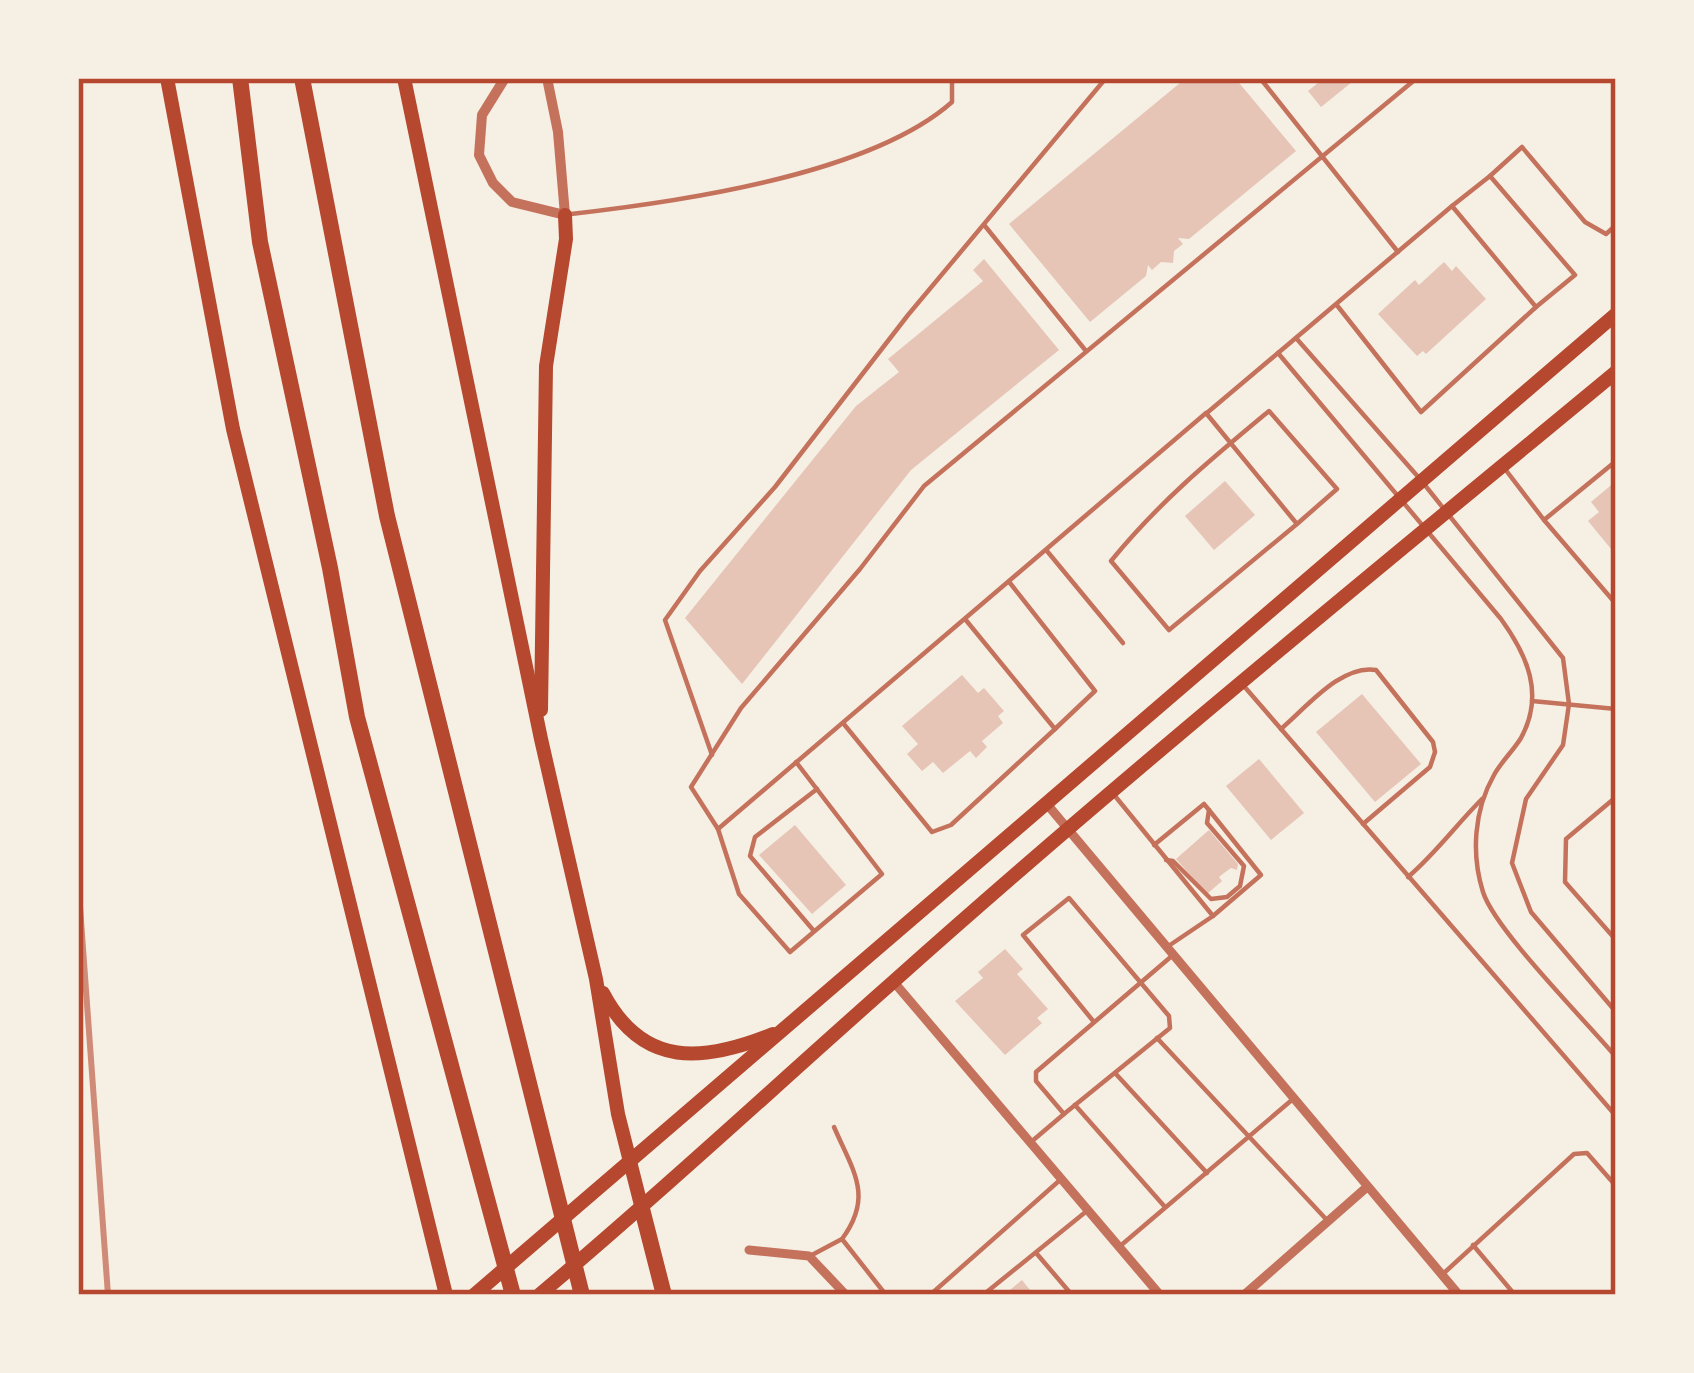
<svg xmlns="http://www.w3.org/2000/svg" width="1694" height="1373" font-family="Commissioner,sans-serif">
<rect width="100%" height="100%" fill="#f6efe4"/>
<!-- building -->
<g fill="#e6c5b7">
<polygon points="1186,78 1235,78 1296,151 1189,239 1178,238 1183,244 1174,251 1173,263 1161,262 1152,270 1148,265 1146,276 1090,322 1009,224"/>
<polygon points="1324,78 1357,78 1321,107 1308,91"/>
<polygon points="984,259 1059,350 911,470 742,684 685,618 856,406 899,372 888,359 983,281 973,270"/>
<polygon points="1444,262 1452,271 1456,266 1486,299 1426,354 1423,351 1417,356 1378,314 1415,280 1419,285"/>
<polygon points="1225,481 1255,515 1214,550 1185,516"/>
<polygon points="1616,481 1616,555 1588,521 1599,512 1591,502"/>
<polygon points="962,675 978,693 984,688 1004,711 998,716 1003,723 982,741 987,747 976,758 970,751 943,773 933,762 922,771 907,754 918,744 902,726"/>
<polygon points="1362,694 1421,764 1375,802 1316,732"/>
<polygon points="1259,759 1304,813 1271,840 1226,786"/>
<polygon points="795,825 846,885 812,914 759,855"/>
<polygon points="1209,830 1238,864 1237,870 1231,868 1224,873 1219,877 1222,881 1207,894 1176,859"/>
<polygon points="1005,949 1023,969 1017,974 1048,1009 1037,1018 1042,1023 1005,1055 955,1001 983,978 978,972"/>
<polygon points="1022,1280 1034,1295 1004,1295"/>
</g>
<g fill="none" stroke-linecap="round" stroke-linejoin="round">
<!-- service -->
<g stroke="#c5725c" stroke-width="4.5">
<polyline points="1260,78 1398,252"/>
<polyline points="1490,176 1522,147 1585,222 1606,234 1616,225"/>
<polyline points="1452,206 1490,176 1575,275 1536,307"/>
<path d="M571,214C678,202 870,175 952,102V78"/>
<polyline points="985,226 1086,351"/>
<polyline points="1296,338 1420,479 1563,658 1569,704 1563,745 1526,799 1512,863 1531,912 1616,1012"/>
<path d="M1278,353L1501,619C1527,655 1545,694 1521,738C1513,751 1501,762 1494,775C1474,810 1471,854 1483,892C1495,930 1586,1021 1616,1057"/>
<polyline points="1208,412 1336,304 1421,412 1536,307 1452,206 1336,304"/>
<polyline points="1505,469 1544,520 1616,461"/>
<polyline points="1544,520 1616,604"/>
<polyline points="1047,551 1123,643"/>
<polyline points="1010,583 1095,691 1055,729"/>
<polyline points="1243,685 1616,1116"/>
<polyline points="1532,701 1616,709"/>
<polyline points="843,723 932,832 951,825 1055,729 965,619"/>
<path d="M1281,729C1306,708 1341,664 1376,670L1433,742L1435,752L1430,767L1363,824"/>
<polyline points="712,755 665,620 700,571 775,487 908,315 1106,78"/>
<polyline points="796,762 882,874 790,952 739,894 718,829 691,787 741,708 860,569 924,486 1417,78"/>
<polyline points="1115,796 1213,916 1167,947"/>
<polyline points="1616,797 1566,839 1565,882 1616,940"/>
<path d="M718,829L1206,413L1297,524L1169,630L1111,561C1160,501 1210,460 1269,411L1337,489L1297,524"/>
<polyline points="1154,845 1204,804 1209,810 1261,875 1213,916"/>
<polyline points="1166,860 1173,861 1211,899 1227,897 1240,886 1244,866 1207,823 1209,810"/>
<path d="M1408,877C1436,853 1456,825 1482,799"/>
<polyline points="814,931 750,856 755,837 817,789"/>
<polyline points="1157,1038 1325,1218"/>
<polyline points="1115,1073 1207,1173"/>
<polyline points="1075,1105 1165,1207"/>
<polyline points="1064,1114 1170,1028 1169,1016 1069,898 1023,935 1094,1022"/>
<path d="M834,1127C853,1171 874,1196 842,1239"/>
<polyline points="1031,1142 1064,1114 1036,1081 1036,1072 1173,955"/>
<polyline points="1473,1245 1515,1295"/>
<polyline points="1119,1247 1293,1099"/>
<polyline points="1037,1254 1072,1295"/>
<polyline points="810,1256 842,1239 886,1295"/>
<polyline points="1444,1273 1574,1154 1587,1153 1616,1186"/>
<polyline points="930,1295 1060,1180"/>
<polyline points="983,1295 1088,1210"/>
</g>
<!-- minor -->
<g stroke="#c5725c" stroke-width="9">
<polyline points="1046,803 1459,1295"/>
<polyline points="893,981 1160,1295"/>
<polyline points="749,1250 809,1256 846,1295"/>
<polyline points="1244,1295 1367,1187"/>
</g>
<!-- tertiary -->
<polyline stroke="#c5725c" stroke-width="10" points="505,78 482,115 479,155 493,183 512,202 565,215 558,132 547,78"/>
<!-- primary -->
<g stroke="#b5482f" stroke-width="14">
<polyline points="167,78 233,429 446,1295"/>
<polyline points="404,78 541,739 596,979 618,1114 642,1209"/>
<polyline points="541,710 546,366 566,239 565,215"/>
<path d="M603,993C643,1069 704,1062 773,1034"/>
<polyline points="474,1295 1616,314"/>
<path d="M539,1295C660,1194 775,1086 893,982C1128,772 1373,573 1616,372"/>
</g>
<!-- motorway -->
<g stroke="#b5482f" stroke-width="16">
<polyline points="240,78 260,242 330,568 357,717 513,1295"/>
<polyline points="302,78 387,516 582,1295"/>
<polyline points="642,1209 664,1295"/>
</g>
<!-- rail -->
<polyline stroke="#cf8b77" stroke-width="6" points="78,879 108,1295"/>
</g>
<!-- border -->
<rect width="1694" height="1373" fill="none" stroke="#f6efe4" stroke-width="162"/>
<rect x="81" y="81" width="1532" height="1211" fill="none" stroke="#b5482f" stroke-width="4.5"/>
</svg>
